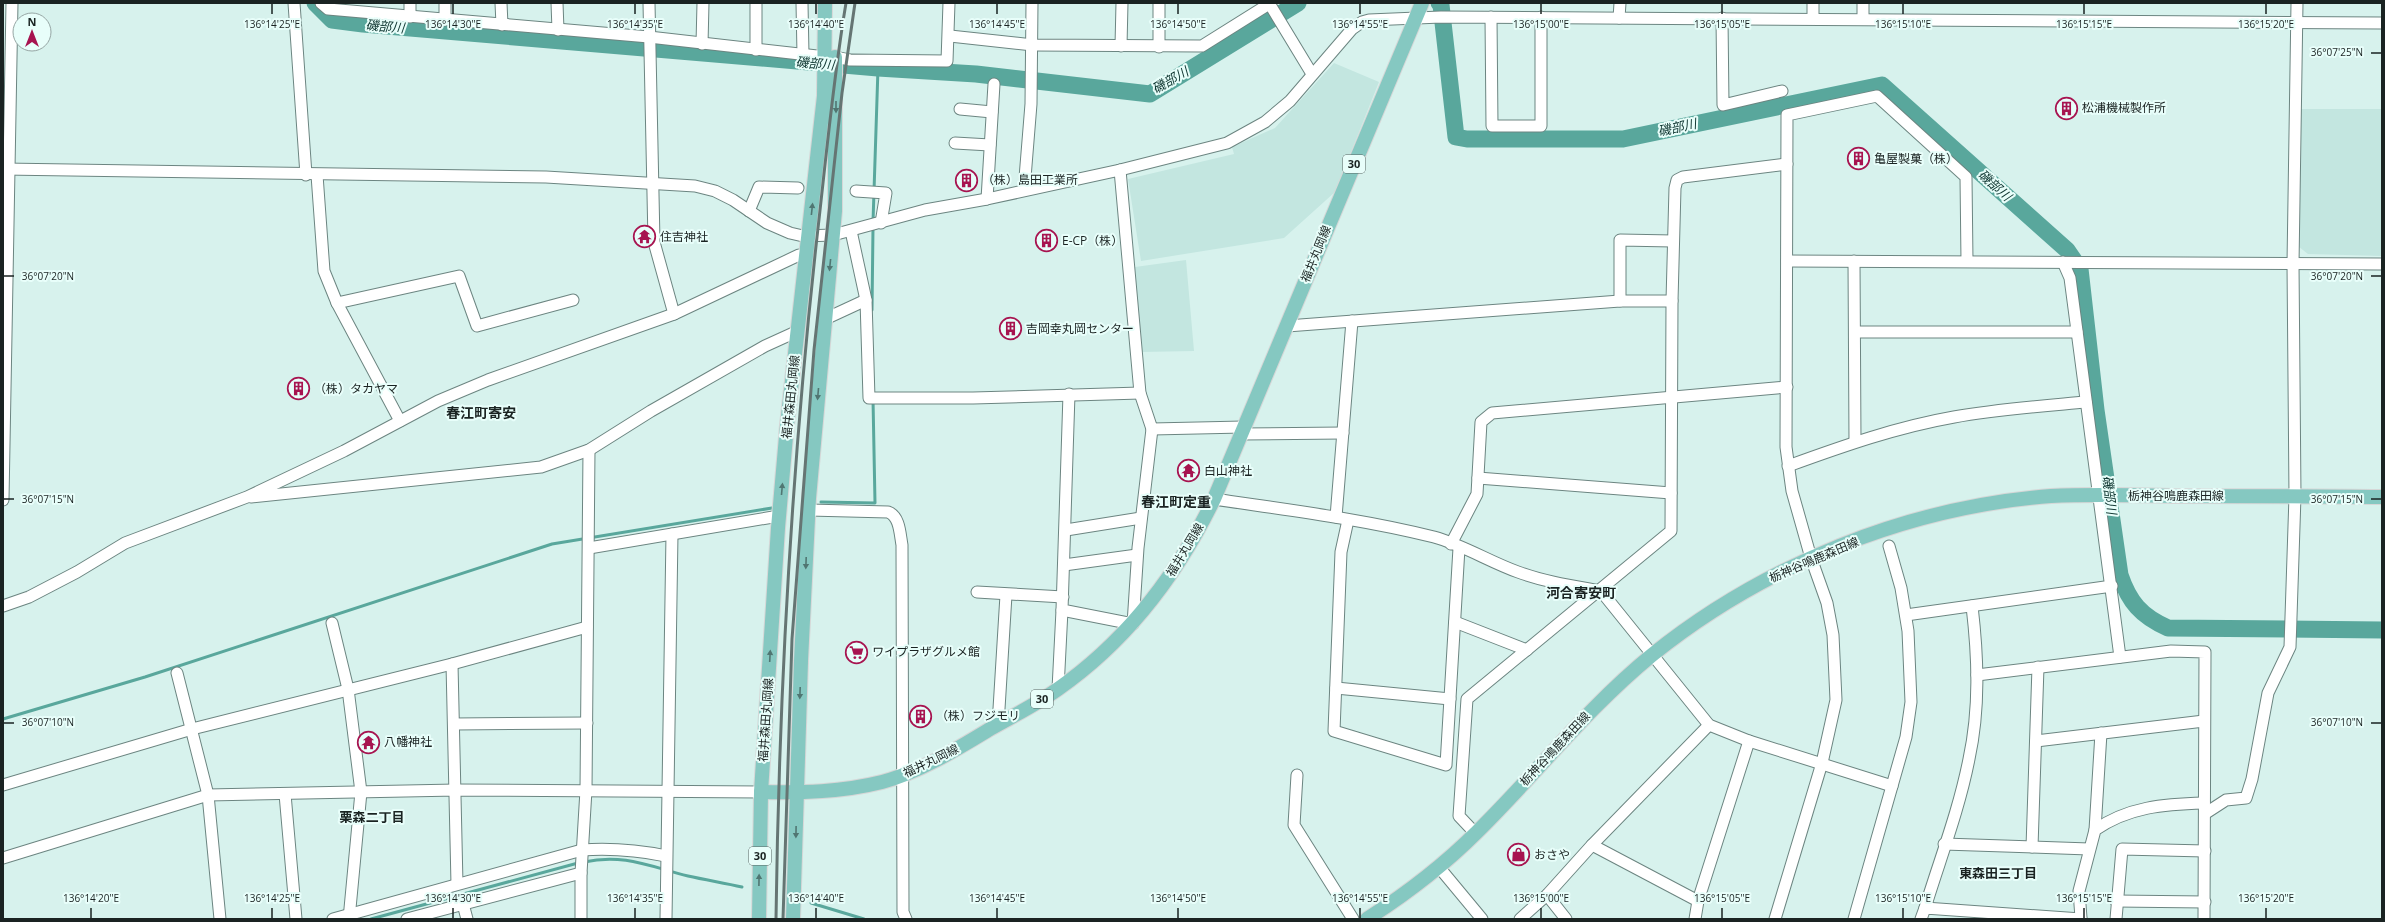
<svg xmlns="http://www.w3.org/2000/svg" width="2385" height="922" font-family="'Open Sans','Noto Sans JP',sans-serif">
<rect width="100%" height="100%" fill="#d7f2ed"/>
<!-- built -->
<g fill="#c3e6e0">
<polygon points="1334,63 1379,82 1335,192 1284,238 1141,261 1128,179 1234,154 1232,147 1275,128"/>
<polygon points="2300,109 2382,109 2382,256 2308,254 2298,246"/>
<polygon points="1186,260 1194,351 1141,352 1135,267"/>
</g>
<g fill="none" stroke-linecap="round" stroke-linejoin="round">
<!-- stream -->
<g stroke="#59a79c" stroke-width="3">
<polyline points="873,222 878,68"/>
<polyline points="872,310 873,228"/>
<polyline points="821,502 875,503 873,399"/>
<polyline points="3,719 145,677 552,544 772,508"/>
<path d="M584,862C624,853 651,867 688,876C706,880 724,883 742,887"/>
<polyline points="811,903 864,919"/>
<polyline points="371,919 578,863"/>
</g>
<!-- river -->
<g stroke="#59a79c" stroke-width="17">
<polyline points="315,3 332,20 363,24 878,68 976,74 1150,94 1298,3"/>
<path d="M1439,3L1441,5L1456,137L1467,139H1623L1882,85L2067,250L2080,269L2096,410L2120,575C2129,602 2141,616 2168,628L2382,630"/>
</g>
<defs>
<g id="minor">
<polyline points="294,3 306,175"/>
<polyline points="321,3 328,9 649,37 826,57"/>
<polyline points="410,3 410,17"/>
<polyline points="501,3 502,25"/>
<polyline points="557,3 558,30"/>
<polyline points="649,3 654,242 674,314"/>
<polyline points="756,3 756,50"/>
<polyline points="802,3 803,55"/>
<polyline points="1269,3 1312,74"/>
<polyline points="1863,3 1863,19"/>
<polyline points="1491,17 1492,126 1541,126 1541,17"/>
<polyline points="1619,18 1620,3"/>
<polyline points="1722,18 1723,105 1782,91"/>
<polyline points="1813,18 1813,3"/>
<polyline points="445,20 445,3"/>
<polyline points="950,36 1033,45 1202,46 1269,4"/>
<polyline points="702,44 703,3"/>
<polyline points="1121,46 1122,3"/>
<polyline points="1159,47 1159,3"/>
<polyline points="835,57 850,60 947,61 949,3"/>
<polyline points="960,109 992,112"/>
<polyline points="955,143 990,145"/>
<polyline points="3,169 546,177 695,186 715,191 733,200 767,223 790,233 803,236 833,235 925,210 987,199 1120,170 1227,143 1265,122 1290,101 1352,29 1362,22 1369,20 1441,17 2382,23"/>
<polyline points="1120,170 1140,393 1152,429 1243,427"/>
<polyline points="317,175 324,271 337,303 400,421"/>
<polyline points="1024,190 1031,104 1032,3"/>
<polyline points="856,191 886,193 881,223"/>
<polyline points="987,199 994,84"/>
<polyline points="749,211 759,187 798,188"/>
<polyline points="851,231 866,300 869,398 973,398 1140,393"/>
<polyline points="1787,261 2382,264"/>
<polyline points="1854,261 1855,442"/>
<polyline points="2063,262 2070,278 2120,657"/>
<polyline points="1620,301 1620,240 1673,241"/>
<polyline points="337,303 459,276 477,326 573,300"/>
<polyline points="825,319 866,300"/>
<polyline points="1287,326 1620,301 1672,301"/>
<polyline points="1855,332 2077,332"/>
<polyline points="1069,394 1062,610 1133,624 1138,548 1152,429"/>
<polyline points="1241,434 1343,433"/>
<path d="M1788,466C1843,446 1897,427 1954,417C1998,409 2042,406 2086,402"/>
<polyline points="1478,478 1671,493"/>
<polyline points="251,497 541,467 589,450 651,411 765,346 798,331"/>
<path d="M1214,499C1288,510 1362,519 1434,537C1463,545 1490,562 1518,572C1545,582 1573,586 1601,591L1709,725L1749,741L1892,786"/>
<polyline points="3,500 12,3"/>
<path d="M809,510L888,512C900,516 900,535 902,545L903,912L906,919"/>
<polyline points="1336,517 1352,321"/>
<polyline points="1348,520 1341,552 1334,731 1446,765 1459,548"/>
<polyline points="1066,530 1141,518"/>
<polyline points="1451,544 1477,494 1481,422 1492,413 1787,387"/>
<polyline points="589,548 779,516"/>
<polyline points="1064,565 1137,555"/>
<polyline points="977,592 1063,597"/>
<polyline points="3,606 29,597 77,572 125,543 247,497 344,451 438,401 488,380 674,314 799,255 807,255"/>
<polyline points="1906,615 2112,586"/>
<polyline points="1455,622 1527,650"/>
<polyline points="332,623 348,689 361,792 349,919"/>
<polyline points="452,664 457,884"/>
<polyline points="177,673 208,795 220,919"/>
<polyline points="1977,675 2171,651 2205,652 2204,919"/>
<polyline points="1336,688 1450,699"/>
<polyline points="1058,689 1062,610"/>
<polyline points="454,724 587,723"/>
<polyline points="998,725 1006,595"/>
<polyline points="2036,741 2204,721"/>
<polyline points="1297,775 1294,825 1353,919"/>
<polyline points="3,785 192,729 452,664 587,627"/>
<polyline points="285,794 296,919"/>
<polyline points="2206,813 2226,800 2246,798 2252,779 2268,693 2290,647 2295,496 2293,264 2297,3"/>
<polyline points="2095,830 2101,733"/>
<polyline points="1476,834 1459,816 1467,699 1671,531 1672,301 1675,188 1677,180 1683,177 1787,164"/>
<polyline points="1944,844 2089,849"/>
<polyline points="1592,845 1698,901"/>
<polyline points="2032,847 2038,667"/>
<polyline points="3,858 208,795 456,790 761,792"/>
<polyline points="1438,866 1482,919"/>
<polyline points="1547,895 1566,919"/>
<polyline points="2116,901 2205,902"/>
<polyline points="463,904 467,919"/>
<path d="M1925,908C1940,859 1959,810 1969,759C1980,708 1978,657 1972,606"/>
<path d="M2081,918L2079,891L2095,830C2128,807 2164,804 2204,803"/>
<path d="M333,919L582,850C612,848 637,850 666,856"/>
<polyline points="407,919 581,873"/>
<polyline points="581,919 581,873 586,790 589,450"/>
<polyline points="666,919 672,534"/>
<polyline points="1520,919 1547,895 1592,845 1709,725"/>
<polyline points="1695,919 1698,901 1749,741"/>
<polyline points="1775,919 1822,763 1836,700 1833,635 1827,603 1811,558 1792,491 1786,447 1787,115 1877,96 1966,177 1967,261"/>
<polyline points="1854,919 1906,737 1911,702 1908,631 1901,588 1889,546"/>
<polyline points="1921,919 1925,908 2081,919"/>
<polyline points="2116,919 2122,849 2205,851"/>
</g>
<g id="major">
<path d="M761,792C802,793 842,792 882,782C920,772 957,749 990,729C1013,716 1037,704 1058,689C1128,640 1177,575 1214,499L1422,3"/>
<polyline points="759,919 761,792 778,528 787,425 824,96 825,3"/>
<polyline points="793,919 801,661 809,498 835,211 835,57"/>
<path d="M1367,919C1406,894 1444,865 1477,832C1536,774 1587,708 1652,655C1764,565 1907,507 2051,496C2091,494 2132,495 2173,496C2243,496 2312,496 2382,497"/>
</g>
</defs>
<!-- minor casing -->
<use href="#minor" stroke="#6c8581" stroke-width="13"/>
<!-- major casing -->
<use href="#major" stroke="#d6d7d7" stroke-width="16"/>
<!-- minor -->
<use href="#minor" stroke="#fff" stroke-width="11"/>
<!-- major -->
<use href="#major" stroke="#85c8c1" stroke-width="14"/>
<!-- rail -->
<g stroke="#657573" stroke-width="3">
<path d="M776,919C779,691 792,463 817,237C826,159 833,80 846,3"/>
<polyline points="783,919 792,639 814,350 842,93 855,3"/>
</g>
</g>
<!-- one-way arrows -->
<defs><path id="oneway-solid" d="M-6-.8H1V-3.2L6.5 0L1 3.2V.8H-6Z"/></defs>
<g fill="#507672">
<use href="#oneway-solid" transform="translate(836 107) rotate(90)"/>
<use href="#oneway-solid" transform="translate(812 209) rotate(-84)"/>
<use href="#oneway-solid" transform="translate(830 265) rotate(96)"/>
<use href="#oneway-solid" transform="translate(818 394) rotate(95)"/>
<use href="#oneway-solid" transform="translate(782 489) rotate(-85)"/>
<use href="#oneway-solid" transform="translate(806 563) rotate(92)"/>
<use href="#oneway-solid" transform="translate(770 656) rotate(-87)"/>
<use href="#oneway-solid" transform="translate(800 693) rotate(92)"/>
<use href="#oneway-solid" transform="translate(796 832) rotate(91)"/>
<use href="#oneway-solid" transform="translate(759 880) rotate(-89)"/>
</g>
<!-- ticks -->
<path fill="none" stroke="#1a2322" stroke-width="1.5" d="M272,4V14M453,4V14M635,4V14M816,4V14M997,4V14M1178,4V14M1360,4V14M1541,4V14M1722,4V14M1903,4V14M2084,4V14M2266,4V14M2371,53H2381M4,276H14M2371,276H2381M4,499H14M2371,499H2381M4,723H14M2371,723H2381M91,908V918M272,908V918M453,908V918M635,908V918M816,908V918M997,908V918M1178,908V918M1360,908V918M1541,908V918M1722,908V918M1903,908V918M2084,908V918M2266,908V918"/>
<!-- icons -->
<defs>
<symbol id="building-ring" viewBox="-11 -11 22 22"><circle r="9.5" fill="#e8fefa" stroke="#a71450" stroke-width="1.5"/><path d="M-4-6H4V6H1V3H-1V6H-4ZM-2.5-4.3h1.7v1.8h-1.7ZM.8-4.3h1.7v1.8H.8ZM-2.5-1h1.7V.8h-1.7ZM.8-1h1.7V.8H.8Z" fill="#a71450"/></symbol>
<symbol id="temple-ring" viewBox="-11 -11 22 22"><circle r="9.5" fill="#e8fefa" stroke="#a71450" stroke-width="1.5"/><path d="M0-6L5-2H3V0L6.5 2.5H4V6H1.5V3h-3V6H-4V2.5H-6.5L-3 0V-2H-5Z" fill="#a71450"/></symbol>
<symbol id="supermarket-ring" viewBox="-11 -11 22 22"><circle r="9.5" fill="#e8fefa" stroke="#a71450" stroke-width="1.5"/><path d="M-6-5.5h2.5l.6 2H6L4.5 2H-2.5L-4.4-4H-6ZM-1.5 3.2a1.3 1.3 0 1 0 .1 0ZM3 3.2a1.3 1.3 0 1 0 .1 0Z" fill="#a71450"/></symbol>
<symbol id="shop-ring" viewBox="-11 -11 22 22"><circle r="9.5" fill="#e8fefa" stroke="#a71450" stroke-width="1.5"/><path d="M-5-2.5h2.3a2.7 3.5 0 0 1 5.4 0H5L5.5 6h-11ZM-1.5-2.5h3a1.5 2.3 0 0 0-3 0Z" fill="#a71450"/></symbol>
</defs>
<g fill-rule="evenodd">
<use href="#building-ring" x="2054" y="96" width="25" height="25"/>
<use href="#building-ring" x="1846" y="146" width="25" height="25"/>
<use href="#building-ring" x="954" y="168" width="25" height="25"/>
<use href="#temple-ring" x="632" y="224" width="25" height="25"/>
<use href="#building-ring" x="1034" y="228" width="25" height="25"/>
<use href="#building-ring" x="998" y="316" width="25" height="25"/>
<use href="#building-ring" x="286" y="376" width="25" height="25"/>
<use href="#temple-ring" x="1176" y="458" width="25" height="25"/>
<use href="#supermarket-ring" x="844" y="640" width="25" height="25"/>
<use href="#building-ring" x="908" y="704" width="25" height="25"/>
<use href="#temple-ring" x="356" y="730" width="25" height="25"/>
<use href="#shop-ring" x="1506" y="842" width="25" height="25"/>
</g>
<g text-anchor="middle" stroke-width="4" stroke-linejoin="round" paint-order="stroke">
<!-- shield labels -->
<g fill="#e8fefa" stroke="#586563" stroke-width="1">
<rect x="1343" y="155" width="22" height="18" rx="3"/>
<rect x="1031" y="690" width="22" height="18" rx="3"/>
<rect x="749" y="847" width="22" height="18" rx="3"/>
</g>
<g font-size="11" font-weight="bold" fill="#1a2322">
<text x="1354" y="168">30</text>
<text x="1042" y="703">30</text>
<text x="760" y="860">30</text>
</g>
<!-- poi labels -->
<g font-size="12" fill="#1a2322" stroke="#e8fefa" text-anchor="start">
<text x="2082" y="112">松浦機械製作所</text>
<text x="1874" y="163">亀屋製菓（株）</text>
<text x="982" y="184">（株）島田工業所</text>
<text x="660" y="241">住吉神社</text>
<text x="1062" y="245">E-CP（株）</text>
<text x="1026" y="333">吉岡幸丸岡センター</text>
<text x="314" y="393">（株）タカヤマ</text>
<text x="1204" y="475">白山神社</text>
<text x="872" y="656">ワイプラザグルメ館</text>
<text x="936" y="720">（株）フジモリ</text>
<text x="384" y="746">八幡神社</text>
<text x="1534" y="859">おさや</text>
</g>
<!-- street labels -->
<g font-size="12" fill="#1a2322" stroke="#e8fefa">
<text transform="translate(1316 254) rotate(-68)" y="4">福井丸岡線</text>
<text transform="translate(791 397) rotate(-84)" y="4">福井森田丸岡線</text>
<text x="2176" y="500">栃神谷鳴鹿森田線</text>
<text transform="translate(1185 550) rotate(-59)" y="4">福井丸岡線</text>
<text transform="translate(1814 560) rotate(-23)" y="4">栃神谷鳴鹿森田線</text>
<text transform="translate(766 720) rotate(-86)" y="4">福井森田丸岡線</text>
<text transform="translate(1555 749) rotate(-47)" y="4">栃神谷鳴鹿森田線</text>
<text transform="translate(931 761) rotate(-26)" y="4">福井丸岡線</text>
</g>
<!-- water labels -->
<g font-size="13" font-style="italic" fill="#0d342f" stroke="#e8fefa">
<text transform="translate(385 26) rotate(5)" y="5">磯部川</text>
<text transform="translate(815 63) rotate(5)" y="5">磯部川</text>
<text transform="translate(1170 80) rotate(-30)" y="5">磯部川</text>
<text transform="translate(1677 127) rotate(-12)" y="5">磯部川</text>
<text transform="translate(1995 185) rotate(42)" y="5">磯部川</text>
<text transform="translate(2110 495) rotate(83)" y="5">磯部川</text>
</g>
<!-- neighbourhood labels -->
<g font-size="13" font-weight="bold" fill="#1a2322" stroke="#e8fefa">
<text x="372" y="822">栗森二丁目</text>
<text x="1998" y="878">東森田三丁目</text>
</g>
<!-- quarter labels -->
<g font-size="14" font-weight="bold" fill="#1a2322" stroke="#e8fefa">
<text x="481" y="418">春江町寄安</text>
<text x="1176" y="507">春江町定重</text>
<text x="1581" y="598">河合寄安町</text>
</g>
</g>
<g font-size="10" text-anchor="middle" fill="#1a2322" stroke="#e8fefa" stroke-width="4" stroke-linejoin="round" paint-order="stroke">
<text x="272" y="28">136°14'25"E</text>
<text x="453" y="28">136°14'30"E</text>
<text x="635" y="28">136°14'35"E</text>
<text x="816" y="28">136°14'40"E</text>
<text x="997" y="28">136°14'45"E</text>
<text x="1178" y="28">136°14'50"E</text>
<text x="1360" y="28">136°14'55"E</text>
<text x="1541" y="28">136°15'00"E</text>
<text x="1722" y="28">136°15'05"E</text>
<text x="1903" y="28">136°15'10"E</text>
<text x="2084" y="28">136°15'15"E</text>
<text x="2266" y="28">136°15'20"E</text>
<text x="2337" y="56">36°07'25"N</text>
<text x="48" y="280">36°07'20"N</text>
<text x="2337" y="280">36°07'20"N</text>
<text x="48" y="503">36°07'15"N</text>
<text x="2337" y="503">36°07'15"N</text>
<text x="48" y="726">36°07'10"N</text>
<text x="2337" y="726">36°07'10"N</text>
<text x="91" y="902">136°14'20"E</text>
<text x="272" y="902">136°14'25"E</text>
<text x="453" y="902">136°14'30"E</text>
<text x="635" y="902">136°14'35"E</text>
<text x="816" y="902">136°14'40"E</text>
<text x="997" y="902">136°14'45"E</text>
<text x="1178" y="902">136°14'50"E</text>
<text x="1360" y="902">136°14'55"E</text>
<text x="1541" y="902">136°15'00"E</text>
<text x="1722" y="902">136°15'05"E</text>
<text x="1903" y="902">136°15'10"E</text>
<text x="2084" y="902">136°15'15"E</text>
<text x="2266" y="902">136°15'20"E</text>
</g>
<!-- border -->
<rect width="2385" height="922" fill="none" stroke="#1a2322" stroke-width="8"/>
<!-- north arrow -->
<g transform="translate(32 32)"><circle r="19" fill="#e8fefa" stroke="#96a6a4"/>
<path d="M0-3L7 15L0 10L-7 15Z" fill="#a71450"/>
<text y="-6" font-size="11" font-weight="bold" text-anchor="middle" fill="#1a2322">N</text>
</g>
</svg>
